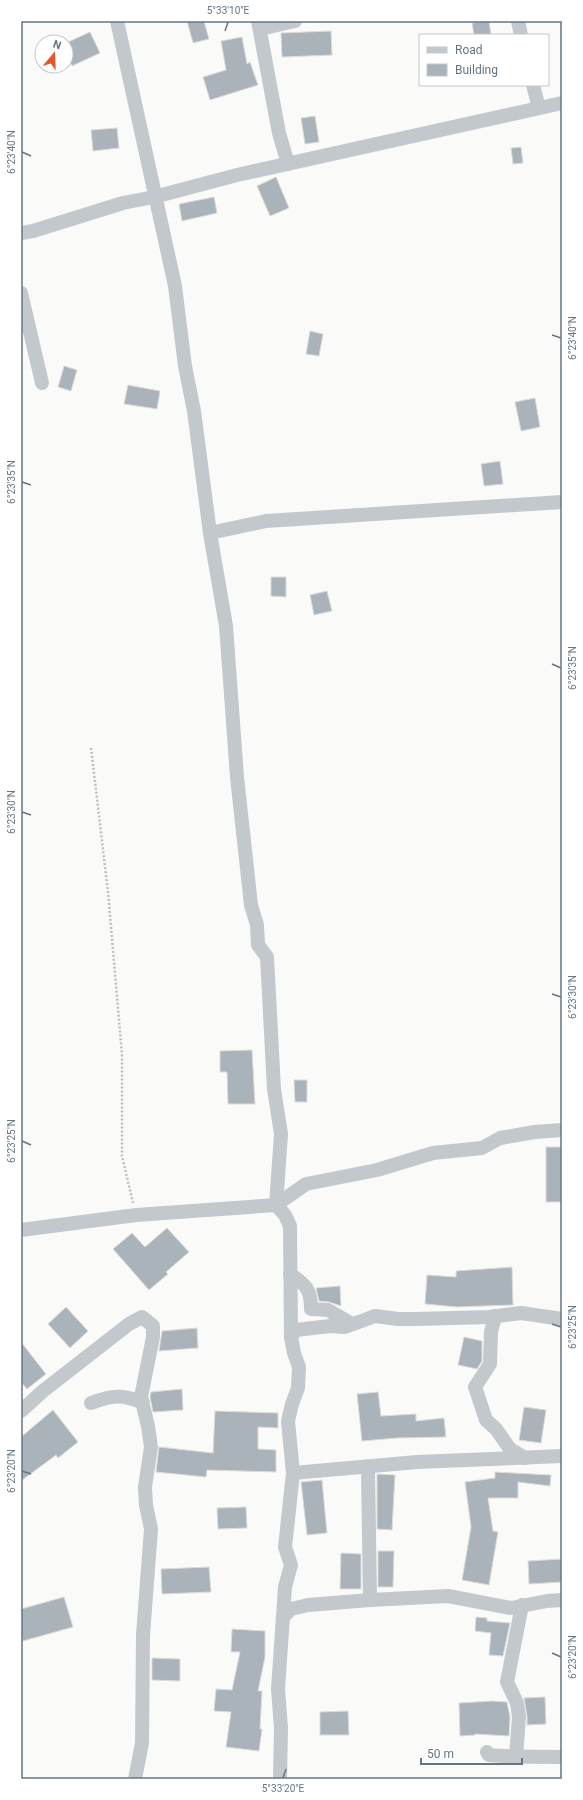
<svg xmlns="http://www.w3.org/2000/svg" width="583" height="1800" font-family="Roboto,sans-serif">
<rect width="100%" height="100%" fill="#fafaf8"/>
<!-- building -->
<g fill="#aab3b9" stroke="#dcdcda">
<polygon points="187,21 204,21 209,39 193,43"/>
<polygon points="489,21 491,35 474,35 472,23"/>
<polygon points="331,31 332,55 282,57 281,33"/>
<polygon points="90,32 100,53 72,66 66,53 66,43"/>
<polygon points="242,37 247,64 250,62 258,85 210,100 203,77 226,70 221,41"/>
<polygon points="315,116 319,142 305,144 301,118"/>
<polygon points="117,128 119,148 93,151 91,130"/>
<polygon points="521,147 523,163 513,164 511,148"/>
<polygon points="276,177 289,208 270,216 257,186"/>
<polygon points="214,197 217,213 182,221 179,204"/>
<polygon points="310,331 323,334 319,356 306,354"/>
<polygon points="64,366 77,370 71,391 58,387"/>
<polygon points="128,385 160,391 157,409 124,404"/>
<polygon points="535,398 540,427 521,431 515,402"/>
<polygon points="500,461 503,484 484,486 481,464"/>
<polygon points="271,577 286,577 286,597 271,596"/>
<polygon points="327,591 332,611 314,615 310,595"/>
<polygon points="252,1050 255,1104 228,1104 227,1072 220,1072 220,1051"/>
<polygon points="294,1080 307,1080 307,1102 295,1102"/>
<rect x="546" y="1147" width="16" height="55"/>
<polygon points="167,1228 189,1252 166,1272 168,1274 149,1290 113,1249 132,1233 145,1247"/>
<polygon points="512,1267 513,1305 457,1307 425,1304 427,1275 456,1277 456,1271"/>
<polygon points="340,1286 341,1306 329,1302 319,1301 316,1288"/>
<polygon points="66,1307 88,1331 70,1348 48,1324"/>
<polygon points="197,1328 198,1348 159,1351 162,1331"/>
<polygon points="464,1337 482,1341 482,1361 477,1369 458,1365"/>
<polygon points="21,1342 46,1374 27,1389 21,1382"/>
<polygon points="182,1389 183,1410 153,1412 150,1397 151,1392"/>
<polygon points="378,1392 381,1416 416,1414 416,1421 444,1418 446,1437 397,1438 362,1441 357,1394"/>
<polygon points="524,1407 546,1410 541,1443 519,1440"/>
<polygon points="53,1410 78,1442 58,1458 56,1455 21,1481 21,1437"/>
<polygon points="215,1411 278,1413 278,1428 258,1427 258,1449 276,1450 276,1472 207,1470 206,1477 156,1472 159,1447 213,1453"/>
<polygon points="495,1472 551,1475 550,1486 518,1482 518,1498 488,1498 493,1531 498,1532 489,1585 462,1580 471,1527 465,1482 495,1478"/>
<polygon points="377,1474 395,1475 392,1530 377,1529"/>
<polygon points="322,1480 327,1533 307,1535 301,1482"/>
<polygon points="246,1507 247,1528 218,1529 217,1508"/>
<polygon points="378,1551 394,1551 393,1587 378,1587"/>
<polygon points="341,1553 361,1554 361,1589 340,1589"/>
<polygon points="562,1559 562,1582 529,1584 528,1561"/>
<polygon points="209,1567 211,1592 162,1594 161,1569"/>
<polygon points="64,1597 73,1627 23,1641 21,1633 21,1609"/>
<polygon points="476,1617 487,1618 487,1621 510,1623 503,1656 489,1655 491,1633 475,1631"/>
<polygon points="232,1629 265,1631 265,1657 258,1691 262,1691 260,1729 262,1729 259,1751 226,1747 231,1712 214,1711 216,1689 232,1690 240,1652 231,1652"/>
<polygon points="152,1658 180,1659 180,1681 152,1680"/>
<polygon points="545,1697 546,1724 527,1725 527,1716 524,1698"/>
<polygon points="492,1701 507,1702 510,1717 509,1736 475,1734 475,1735 460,1736 459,1703"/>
<polygon points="348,1711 349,1735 320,1735 320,1712"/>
</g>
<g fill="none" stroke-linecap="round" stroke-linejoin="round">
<!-- path -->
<polyline stroke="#bbbfc2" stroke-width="2.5" stroke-dasharray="2 2" stroke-linecap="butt" points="91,748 108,892 122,1055 122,1156 133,1203"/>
<!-- street -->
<g stroke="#c3c8cc" stroke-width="14">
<polyline points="117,21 175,286 185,366 194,411 210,533 226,626 237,777 251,905 257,925 258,945 267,957 274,1089 281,1134 276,1205 285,1215 290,1226 291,1337 294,1353 299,1367 298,1388 292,1404 288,1421 293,1473 285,1547 291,1565 285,1587 278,1689 281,1728 280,1779"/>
<polyline points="258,21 279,133 288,164"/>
<polyline points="518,21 521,35"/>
<polyline points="260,29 295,21"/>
<polyline points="533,85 539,108"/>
<polyline points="21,233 33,231 123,203 154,197 237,175 562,103"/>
<polyline points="21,293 42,383"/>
<polyline points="210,533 266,521 562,502"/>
<polyline points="21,1230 136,1215 276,1205 306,1184 377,1170 433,1153 482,1148 500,1138 535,1132 562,1130"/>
<path d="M290,1274C306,1285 311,1289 311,1309L328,1310L352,1324"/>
<polyline points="495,1316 491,1332 490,1364 475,1387 486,1420 496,1429 510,1449 525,1458"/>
<polyline points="291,1337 296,1330 330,1326 345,1327 375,1316 398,1319 416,1319 489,1317 521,1313 562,1319"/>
<path d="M91,1403C112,1395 122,1394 143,1403"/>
<polyline points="21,1411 43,1391 129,1324 142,1317 153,1326 153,1337 141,1397 148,1426 151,1447 145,1487 146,1505 151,1529 143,1635 142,1743 135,1779"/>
<polyline points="368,1467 370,1600"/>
<polyline points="293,1473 417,1462 562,1456"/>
<polyline points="283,1617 291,1609 308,1605 370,1600 448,1596 511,1608 547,1601 562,1600"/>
<path d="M487,1752L489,1755C514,1757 538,1757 562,1757"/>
<polyline points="516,1756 519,1717 517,1703 507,1682 522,1605"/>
</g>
</g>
<!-- ticks -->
<path fill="none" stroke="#657683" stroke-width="1.5" d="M225,31L228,22M22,152L31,156M552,335L561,338M22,482L31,485M552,664L561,668M22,812L31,815M552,994L561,997M22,1141L31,1145M552,1324L561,1327M22,1471L31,1474M552,1653L561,1657M283,1778L286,1769"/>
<!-- border -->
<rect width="583" height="1800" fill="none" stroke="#ffffff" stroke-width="44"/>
<!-- legend -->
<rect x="419" y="34" width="130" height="52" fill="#ffffff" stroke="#c1c8cd"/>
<rect x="427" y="47" width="20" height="6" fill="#c3c8cc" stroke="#c1c8cd"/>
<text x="455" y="54" font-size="12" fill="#657683">Road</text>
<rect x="427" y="64" width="20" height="12" fill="#aab3b9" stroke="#c1c8cd"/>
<text x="455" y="74" font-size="12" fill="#657683">Building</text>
<!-- north arrow -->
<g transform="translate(54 54) rotate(19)"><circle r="19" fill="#ffffff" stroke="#c1c8cd"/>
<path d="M0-3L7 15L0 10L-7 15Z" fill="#e4572e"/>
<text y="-6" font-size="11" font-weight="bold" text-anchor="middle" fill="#657683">N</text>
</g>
<!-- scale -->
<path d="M421 1758v6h101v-6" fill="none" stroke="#657683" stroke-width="2"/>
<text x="427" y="1758" font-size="12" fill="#657683" stroke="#ffffff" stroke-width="3" paint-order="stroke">50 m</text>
<rect x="22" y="22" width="539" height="1756" fill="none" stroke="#657683" stroke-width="1.5"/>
<g font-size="10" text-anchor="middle" fill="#657683">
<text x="228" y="14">5°33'10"E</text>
<text transform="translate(11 152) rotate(-90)" y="4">6°23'40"N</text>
<text transform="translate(572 338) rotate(-90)" y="4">6°23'40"N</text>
<text transform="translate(11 482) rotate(-90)" y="4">6°23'35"N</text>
<text transform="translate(572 668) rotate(-90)" y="4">6°23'35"N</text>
<text transform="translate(11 812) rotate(-90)" y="4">6°23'30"N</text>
<text transform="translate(572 997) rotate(-90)" y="4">6°23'30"N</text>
<text transform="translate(11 1141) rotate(-90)" y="4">6°23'25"N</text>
<text transform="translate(572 1327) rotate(-90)" y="4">6°23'25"N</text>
<text transform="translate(11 1471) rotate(-90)" y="4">6°23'20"N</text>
<text transform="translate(572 1657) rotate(-90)" y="4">6°23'20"N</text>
<text x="283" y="1792">5°33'20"E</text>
</g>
</svg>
